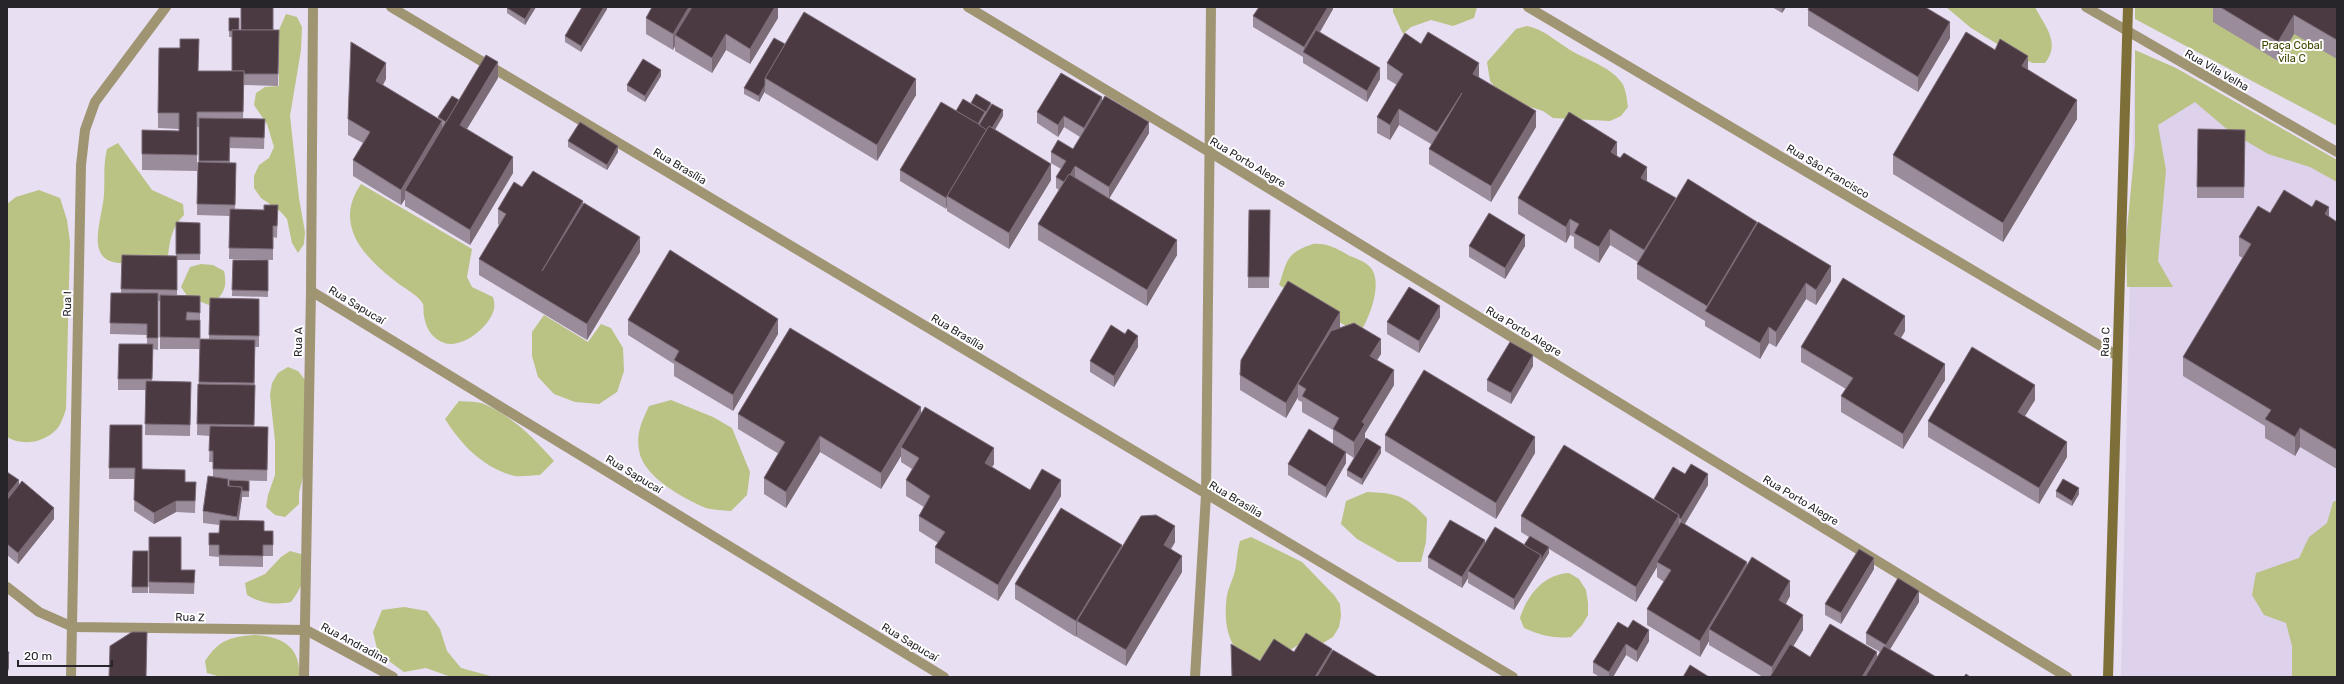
<svg xmlns="http://www.w3.org/2000/svg" width="2344" height="684" font-family="Rubik,sans-serif">
<rect width="100%" height="100%" fill="#e8dff2"/>
<!-- built -->
<polygon fill="#ded1eb" points="2135,56 2337,170 2337,677 2121,677"/>
<!-- green -->
<g fill="#bac284">
<polygon points="1393,7 1477,7 1474,18 1453,26 1431,20 1411,27 1403,34 1393,12"/>
<path d="M1946,7H2035C2045,27 2061,42 2045,63H2033L2022,59L1971,28Z"/>
<polygon points="2135,7 2337,7 2337,126 2135,19"/>
<polygon points="286,14 297,17 302,27 301,50 290,116 299,198 305,232 304,244 298,253 292,243 287,219 280,211 261,198 254,188 254,176 259,165 269,158 274,147 267,124 254,105 256,93 265,87 279,86 279,41 274,41"/>
<path d="M1527,26C1543,29 1553,39 1567,48C1585,60 1609,65 1622,83C1626,89 1627,100 1628,107L1621,116L1610,121L1553,118L1543,111L1519,103L1499,92L1490,81L1487,62L1516,29Z"/>
<polygon points="2135,50 2176,68 2337,160 2337,182 2310,167 2268,154 2229,131 2195,102 2158,125 2166,170 2158,261 2173,287 2127,287 2126,240 2135,146"/>
<path d="M118,143L152,190L183,204L184,215C172,227 170,239 168,256C155,261 143,262 129,263C81,267 102,222 104,195C105,179 103,165 107,149Z"/>
<path d="M361,184L472,249L467,277L472,287L493,297C494,301 495,306 494,309C490,327 460,351 442,342C431,337 426,328 424,316C423,312 424,307 423,304C419,296 406,289 399,284C366,259 332,226 361,184Z"/>
<path d="M39,190L60,198L67,220L70,242L66,409C64,415 61,425 56,430C43,443 22,446 7,437V204L16,197Z"/>
<path d="M1313,244C1326,243 1336,248 1348,255C1354,258 1365,261 1370,267C1384,282 1369,320 1359,334L1279,285C1287,262 1285,253 1313,244Z"/>
<path d="M201,264L213,265L224,271C228,287 223,297 209,305L188,297L181,287L190,267Z"/>
<polygon points="544,315 588,342 601,324 611,328 623,348 624,371 617,392 599,404 575,402 554,394 538,377 532,356 532,332"/>
<polygon points="288,367 298,371 306,381 305,468 299,493 299,504 285,517 275,515 266,507 268,495 275,475 275,441 270,395 272,383 278,373"/>
<path d="M671,400L713,417L732,428L750,472L747,495L731,511C723,510 713,510 706,508C684,499 642,476 639,450C636,433 642,421 649,406Z"/>
<path d="M459,401C467,402 477,401 484,404C512,416 534,438 554,461L540,475C532,475 523,477 515,476C485,469 461,445 445,419Z"/>
<path d="M1367,492C1397,493 1406,496 1427,518L1426,542L1421,562H1398L1357,539L1341,524L1346,501Z"/>
<polygon points="2337,500 2337,677 2292,677 2292,646 2286,623 2264,615 2252,595 2256,573 2299,558 2309,537 2327,523 2333,502"/>
<path d="M1251,537L1302,562L1334,595L1340,604L1341,616L1339,627L1333,637L1323,643L1300,644L1290,650L1269,653L1259,660C1227,658 1223,621 1227,595C1229,586 1233,579 1235,571C1237,561 1237,551 1240,541Z"/>
<path d="M290,551L301,554C308,573 303,586 291,602C275,605 261,604 247,595L245,583L265,574L281,557Z"/>
<path d="M1569,573L1579,579L1586,590L1588,603V615L1582,625L1571,637C1553,639 1540,635 1524,628L1520,618C1527,595 1544,574 1569,573Z"/>
<polygon points="404,607 427,611 440,629 447,651 461,668 494,677 451,677 426,668 404,672 378,653 373,632 382,610"/>
<path d="M253,635C281,636 301,646 299,677H221L207,673L205,661C218,641 229,637 253,635Z"/>
</g>
<g fill="none" stroke-linecap="round" stroke-linejoin="round">
<!-- street -->
<g stroke="#9f9572" stroke-width="10">
<polyline points="391,7 1513,677"/>
<polyline points="968,7 1211,153 2067,677"/>
<polyline points="1528,7 2116,355"/>
<polyline points="2086,7 2337,152"/>
<polyline points="311,291 944,677"/>
<polyline points="7,587 39,612 73,627 306,630 393,677"/>
<polyline points="71,677 81,165 85,130 95,102 166,7"/>
<polyline points="304,677 311,291 313,7"/>
<polyline points="1195,677 1206,495 1211,7"/>
</g>
<!-- secondary -->
<polyline stroke="#7e6f39" stroke-width="10" points="2108,677 2128,7"/>
</g>
<!-- wall -->
<g fill="#9a8c9a">
<polygon points="507,7 536,7 525,25 507,13"/>
<polygon points="607,7 607,9 581,52 565,42 565,36"/>
<polygon points="778,7 778,18 750,64 726,50 712,73 675,51 675,46 673,50 646,34 646,18"/>
<polygon points="1333,7 1333,9 1320,32 1380,79 1367,102 1303,63 1303,57 1253,27 1253,16"/>
<polygon points="1772,7 1786,7 1782,13"/>
<polygon points="2213,7 2337,7 2337,59 2294,34 2278,61 2213,22"/>
<polygon points="1808,10 1950,38 1918,92 1808,26"/>
<polygon points="239,30 279,30 278,86 244,85 243,119 265,119 264,149 230,148 230,163 236,163 235,210 264,210 278,205 277,238 273,237 273,260 229,259 230,216 197,215 198,162 199,162 199,127 197,127 197,171 142,170 142,130 179,131 179,129 158,128 158,113 198,71 232,71 232,37 229,37 229,31"/>
<polygon points="785,44 916,95 877,161 765,93 765,91 759,102 744,94 744,88"/>
<polygon points="1421,44 1479,77 1536,127 1491,202 1429,164 1429,149 1431,144 1399,125 1390,140 1377,133 1377,117 1397,85 1387,79 1387,63"/>
<polygon points="2028,70 2077,119 2003,242 1893,174 1893,155"/>
<polygon points="661,76 645,102 627,91 627,85"/>
<polygon points="498,78 467,129 513,173 470,245 405,206 405,199 401,205 353,176 353,160 363,143 348,135 348,119 386,79 383,85 438,119 438,117 459,100"/>
<polygon points="1102,100 1149,133 1109,198 1177,255 1147,306 1038,240 1038,224 1059,190 1056,188 1056,177 1061,169 1051,163 1051,152 1073,149 1080,137 1064,127 1058,137 1037,123 1037,112"/>
<polygon points="971,103 991,104 1003,116 995,130 1051,180 1009,249 947,211 947,206 946,209 900,181 900,170 956,111 971,104"/>
<polygon points="2198,129 2245,130 2244,198 2197,198"/>
<polygon points="568,141 618,152 607,170 568,147"/>
<polygon points="1617,156 1647,181 1676,200 1757,224 1831,281 1816,305 1806,299 1776,347 1769,343 1760,359 1705,326 1705,321 1637,279 1637,264 1638,262 1610,245 1599,263 1574,248 1574,237 1570,235 1566,243 1518,214 1518,198"/>
<polygon points="522,187 583,204 640,252 587,340 479,275 479,259 500,226 498,224 498,209"/>
<polygon points="1249,210 1270,210 1269,288 1248,288"/>
<polygon points="2270,213 2329,216 2337,222 2337,469 2300,447 2295,456 2265,438 2265,426 2183,376 2183,357 2243,258 2239,256 2239,237"/>
<polygon points="176,222 200,223 200,260 177,260 177,295 200,296 200,339 209,339 210,298 259,299 259,347 255,347 254,427 268,427 267,481 228,480 228,486 249,481 249,497 242,497 239,520 264,531 273,531 273,556 263,556 263,567 219,566 219,557 209,556 209,533 219,533 219,525 203,523 203,511 213,476 213,462 209,462 210,436 197,435 198,384 199,384 200,349 160,349 160,301 158,301 158,350 153,349 152,381 191,382 190,436 145,435 146,390 118,390 118,379 147,344 147,335 110,334 111,293 121,293 122,255 176,256"/>
<polygon points="1469,246 1525,246 1505,279 1469,257"/>
<polygon points="233,260 268,260 268,297 232,296"/>
<polygon points="1440,317 1419,353 1387,334 1387,322"/>
<polygon points="628,320 778,334 733,411 674,376 674,364 628,335"/>
<polygon points="1340,328 1381,354 1377,360 1394,385 1365,433 1365,439 1354,458 1346,453 1346,463 1326,498 1288,475 1288,464 1333,444 1333,430 1302,412 1302,402 1298,400 1298,397 1286,418 1240,390 1240,375"/>
<polygon points="1905,331 1901,338 1945,380 1903,449 1841,412 1841,396 1846,389 1801,362 1801,347"/>
<polygon points="1138,347 1114,387 1090,372 1090,361"/>
<polygon points="1533,366 1511,404 1487,391 1487,380"/>
<polygon points="2035,400 2025,416 2067,457 2039,504 1928,437 1928,421"/>
<polygon points="738,414 921,414 994,464 992,467 1030,490 1061,496 998,601 935,563 935,547 938,543 919,531 919,516 924,507 906,496 906,480 912,469 901,462 901,456 881,489 820,452 786,508 764,494 764,478 779,454 738,429"/>
<polygon points="110,425 142,469 185,482 196,482 195,513 176,512 154,524 134,511 135,479 109,479"/>
<polygon points="1385,435 1535,453 1496,519 1385,451"/>
<polygon points="1381,453 1362,485 1347,476 1347,470"/>
<polygon points="7,472 19,485 54,519 18,564 7,555"/>
<polygon points="1685,474 1708,485 1685,524 1790,596 1786,604 1803,630 1793,646 1810,657 1877,657 1880,652 1866,644 1866,633 1919,602 1890,649 1936,677 1763,677 1709,645 1709,641 1700,657 1647,625 1647,609 1664,582 1657,577 1657,567 1636,602 1549,549 1549,553 1541,566 1514,610 1468,583 1468,578 1462,588 1428,568 1428,557 1485,544 1524,545 1529,537 1521,532 1521,516 1654,499"/>
<polygon points="2056,491 2079,494 2072,506 2056,497"/>
<polygon points="149,537 181,570 195,570 194,594 149,593"/>
<polygon points="1175,542 1171,549 1182,572 1126,666 1077,637 1077,635 1076,637 1015,599 1015,584 1122,547"/>
<polygon points="133,551 148,551 148,593 132,593"/>
<polygon points="1874,569 1841,624 1825,615 1825,604"/>
<polygon points="1618,622 1649,641 1637,662 1626,655 1613,677 1600,677 1593,673 1593,662"/>
</g>
<!-- shaded-wall -->
<g fill="#7b6c78">
<polygon points="532,7 536,7 525,25 525,19"/>
<polygon points="604,7 607,7 607,9 581,52 581,46"/>
<polygon points="689,7 698,7 675,35 675,46 673,50 673,34"/>
<polygon points="775,7 778,7 778,18 750,64 750,49"/>
<polygon points="1328,7 1333,7 1333,9 1307,54 1304,53 1304,47"/>
<polygon points="1782,7 1786,7 1782,13"/>
<polygon points="2294,15 2294,34 2278,61 2278,42"/>
<polygon points="1950,22 1950,38 1918,92 1918,77"/>
<polygon points="726,34 726,50 712,73 712,58"/>
<polygon points="2028,56 2028,75 2022,66"/>
<polygon points="498,62 498,78 460,140 460,125"/>
<polygon points="386,63 386,79 376,97 376,81"/>
<polygon points="1479,63 1479,78 1473,74"/>
<polygon points="1380,68 1380,79 1367,102 1367,91"/>
<polygon points="661,70 661,76 645,102 645,96"/>
<polygon points="916,79 916,95 877,161 877,145"/>
<polygon points="765,85 765,91 759,102 759,96"/>
<polygon points="1102,97 1102,109 1084,139 1084,128"/>
<polygon points="2077,100 2077,119 2003,242 2003,223"/>
<polygon points="1399,109 1399,125 1390,140 1390,125"/>
<polygon points="1003,110 1003,116 988,141 988,135"/>
<polygon points="1536,111 1536,127 1491,202 1491,186"/>
<polygon points="1064,116 1064,127 1058,137 1058,125"/>
<polygon points="442,121 442,137 405,190 405,199 401,205 401,190"/>
<polygon points="1149,122 1149,133 1109,199 1109,187"/>
<polygon points="1617,142 1617,157 1611,152"/>
<polygon points="618,146 618,152 607,170 607,165"/>
<polygon points="513,157 513,173 470,245 470,230"/>
<polygon points="1051,164 1051,180 1009,249 1009,233"/>
<polygon points="1075,166 1075,178 1065,183"/>
<polygon points="1647,167 1647,183 1641,178"/>
<polygon points="947,196 947,206 946,209 946,198"/>
<polygon points="1676,198 1676,214 1644,266 1644,250"/>
<polygon points="583,201 583,217 542,271"/>
<polygon points="2329,207 2329,226 2325,214"/>
<polygon points="1570,219 1570,235 1566,243 1566,227"/>
<polygon points="1757,222 1757,237 1707,312 1707,306"/>
<polygon points="1610,229 1610,245 1599,263 1599,247"/>
<polygon points="1525,235 1525,246 1505,279 1505,268"/>
<polygon points="640,237 640,252 587,340 587,324"/>
<polygon points="1177,240 1177,255 1147,306 1147,290"/>
<polygon points="1831,266 1831,281 1816,305 1816,290"/>
<polygon points="1806,283 1806,299 1776,347 1776,332"/>
<polygon points="1440,306 1440,317 1419,353 1419,341"/>
<polygon points="1340,312 1340,328 1298,384 1298,397 1286,418 1286,403"/>
<polygon points="1905,316 1905,331 1894,349 1894,334"/>
<polygon points="778,319 778,334 733,411 733,395"/>
<polygon points="1769,327 1769,343 1760,359 1760,343"/>
<polygon points="1138,336 1138,347 1114,387 1114,376"/>
<polygon points="1381,339 1381,354 1370,371 1370,356"/>
<polygon points="1533,355 1533,366 1511,404 1511,393"/>
<polygon points="1945,364 1945,380 1903,449 1903,434"/>
<polygon points="1394,370 1394,385 1365,433 1365,439 1354,458 1354,442 1362,422"/>
<polygon points="2035,385 2035,400 2018,427 2018,412"/>
<polygon points="921,407 921,423 901,447 901,456 881,489 881,473"/>
<polygon points="2300,428 2300,447 2295,456 2295,437"/>
<polygon points="820,436 820,452 786,508 786,492"/>
<polygon points="1535,437 1535,453 1496,519 1496,503"/>
<polygon points="2067,442 2067,457 2039,504 2039,488"/>
<polygon points="1381,447 1381,453 1362,485 1362,479"/>
<polygon points="994,448 994,464 985,478 985,463"/>
<polygon points="1346,452 1346,463 1326,498 1326,487"/>
<polygon points="1708,474 1708,485 1681,530 1681,519"/>
<polygon points="19,480 19,491 7,506 7,495"/>
<polygon points="1061,480 1061,496 998,601 998,585"/>
<polygon points="242,487 242,498 237,528 237,517"/>
<polygon points="2079,488 2079,494 2072,506 2072,501"/>
<polygon points="176,501 176,512 154,524 154,513"/>
<polygon points="54,508 54,519 18,564 18,553"/>
<polygon points="1679,515 1679,530 1657,562 1657,567 1636,602 1636,587"/>
<polygon points="1175,526 1175,542 1164,561 1164,545"/>
<polygon points="1485,540 1485,552 1468,571 1468,578 1462,588 1462,577"/>
<polygon points="1122,545 1122,560 1077,621 1077,635 1076,637 1076,621"/>
<polygon points="1549,547 1549,553 1541,566 1541,560"/>
<polygon points="1541,555 1541,566 1514,610 1514,599"/>
<polygon points="1182,556 1182,572 1126,666 1126,650"/>
<polygon points="1874,558 1874,569 1841,624 1841,613"/>
<polygon points="1747,562 1747,578 1709,629 1709,641 1700,657 1700,641"/>
<polygon points="1790,581 1790,596 1779,615 1779,600"/>
<polygon points="1919,591 1919,602 1886,656 1886,645"/>
<polygon points="1803,615 1803,630 1775,677 1772,677 1772,667"/>
<polygon points="1649,630 1649,641 1637,662 1637,651"/>
<polygon points="1626,644 1626,655 1613,677 1609,677 1609,672"/>
<polygon points="1332,649 1332,665 1325,677 1315,677"/>
<polygon points="9,652 9,668 7,675 7,659"/>
<polygon points="1877,652 1877,667 1871,677 1862,677"/>
</g>
<!-- building -->
<g fill="#4c3a43" stroke="#7b6c78">
<rect x="241" y="7" width="32" height="23"/>
<polygon points="507,7 532,7 525,19 507,8"/>
<polygon points="582,7 604,7 581,46 565,36"/>
<polygon points="652,7 689,7 673,34 646,18"/>
<polygon points="692,7 775,7 750,49 726,34 712,58 675,35"/>
<polygon points="1259,7 1328,7 1304,47 1253,16"/>
<polygon points="1809,7 1925,7 1950,22 1918,77 1808,10"/>
<polygon points="2220,7 2337,7 2337,40 2294,15 2278,42"/>
<polygon points="804,12 916,79 877,145 765,78"/>
<polygon points="229,18 239,18 239,30 232,30 232,31 229,31"/>
<polygon points="232,30 279,30 278,74 244,74 244,71 232,71"/>
<polygon points="1316,30 1380,68 1367,91 1303,52"/>
<polygon points="1428,32 1479,63 1473,74 1536,111 1491,186 1429,149 1462,93 1437,132 1399,109 1390,125 1377,117 1403,74 1387,63 1405,33 1421,44"/>
<polygon points="1966,32 1995,50 2000,39 2028,56 2022,66 2077,100 2003,223 1893,155"/>
<polygon points="774,38 785,44 765,78 765,85 759,96 744,88"/>
<polygon points="180,39 199,39 198,71 244,71 243,112 197,112 197,155 142,154 142,130 179,131 179,113 158,113 159,48 180,48"/>
<polygon points="351,42 386,63 376,81 442,121 401,190 353,160 370,132 348,119"/>
<polygon points="486,55 498,62 460,125 513,157 470,230 405,190"/>
<polygon points="643,59 661,70 645,96 627,85"/>
<polygon points="1061,73 1102,97 1084,128 1064,116 1058,125 1037,112"/>
<polygon points="976,94 991,103 986,112 971,103"/>
<polygon points="452,96 459,100 446,122 438,117"/>
<polygon points="1105,96 1149,122 1109,187 1075,166 1070,175 1069,174 1064,182 1056,177 1066,161 1051,152 1058,140 1073,149"/>
<polygon points="963,99 985,112 978,124 956,111"/>
<polygon points="941,102 987,129 946,198 900,170"/>
<polygon points="992,104 1003,110 992,128 989,126 987,130 979,125"/>
<polygon points="1569,112 1617,142 1611,152 1620,158 1624,153 1647,167 1641,178 1676,198 1644,250 1610,229 1599,247 1574,233 1579,224 1570,219 1566,227 1518,198"/>
<polygon points="199,118 265,119 264,138 230,137 229,161 199,161"/>
<polygon points="580,122 618,146 607,165 568,141"/>
<polygon points="989,126 1051,164 1009,233 947,196"/>
<polygon points="2198,129 2245,130 2244,187 2197,187"/>
<polygon points="198,162 236,163 235,205 197,204"/>
<polygon points="533,171 583,201 542,271 584,203 640,237 587,324 479,259 506,214 498,209 514,182 522,187"/>
<polygon points="1069,174 1177,240 1147,290 1038,224"/>
<polygon points="1688,179 1757,222 1707,306 1637,264"/>
<polygon points="2284,190 2312,207 2316,200 2329,207 2325,214 2337,222 2337,450 2300,428 2295,437 2265,419 2271,410 2183,357 2251,244 2239,237 2258,206 2270,213"/>
<polygon points="264,205 278,205 277,226 273,226 273,249 229,248 230,209 264,210"/>
<polygon points="1249,210 1270,210 1269,277 1248,277"/>
<polygon points="1489,213 1525,235 1505,268 1469,246"/>
<polygon points="176,222 200,223 200,254 176,254"/>
<polygon points="1758,222 1831,266 1816,290 1806,283 1776,332 1769,327 1760,343 1705,311"/>
<polygon points="670,250 778,319 733,395 674,360 679,351 628,320"/>
<polygon points="122,255 177,256 177,290 121,289"/>
<polygon points="233,260 268,260 268,291 232,290"/>
<polygon points="1843,278 1905,316 1894,334 1945,364 1903,434 1841,396 1853,378 1801,347"/>
<polygon points="1288,281 1340,312 1286,403 1240,375 1241,360"/>
<polygon points="1409,287 1440,306 1419,341 1387,322"/>
<polygon points="111,293 158,293 158,338 147,338 147,324 110,323"/>
<polygon points="160,295 200,296 200,313 187,312 186,320 200,320 200,338 160,337"/>
<polygon points="210,298 259,299 259,336 209,335"/>
<polygon points="1354,323 1381,339 1370,356 1394,370 1362,422 1365,424 1354,442 1333,429 1339,418 1302,396 1306,389 1298,384 1331,331"/>
<polygon points="1111,325 1125,334 1128,329 1138,336 1114,376 1090,361"/>
<polygon points="790,328 921,407 881,473 820,436 786,492 764,478 785,442 738,414"/>
<polygon points="200,339 255,340 254,383 199,382"/>
<polygon points="1510,342 1533,355 1511,393 1487,380"/>
<polygon points="119,344 153,344 152,379 118,379"/>
<polygon points="1972,347 2035,385 2018,412 2067,442 2039,488 1928,421"/>
<polygon points="1424,370 1535,437 1496,503 1385,435"/>
<polygon points="146,381 191,382 190,425 145,424"/>
<polygon points="198,384 255,385 254,425 197,424"/>
<polygon points="925,407 994,448 985,463 1030,490 1042,469 1061,480 998,585 935,547 945,532 919,516 930,496 906,480 919,458 901,447"/>
<polygon points="110,425 142,425 142,469 185,470 185,482 196,482 195,501 176,501 154,513 134,500 135,468 109,468"/>
<polygon points="210,426 268,427 267,470 213,469 213,451 209,451"/>
<polygon points="1309,429 1346,452 1326,487 1288,464"/>
<polygon points="1366,438 1381,447 1362,479 1347,470"/>
<polygon points="1564,445 1679,515 1636,587 1521,516"/>
<polygon points="1691,464 1708,474 1681,519 1679,518 1679,515 1654,499 1673,467 1685,474"/>
<polygon points="7,472 19,480 7,495"/>
<polygon points="208,476 228,479 228,486 242,487 237,517 203,511"/>
<polygon points="2063,479 2079,488 2072,501 2056,491"/>
<polygon points="229,480 249,481 249,491 242,491 242,487 229,486"/>
<polygon points="22,481 54,508 18,553 7,544 7,500"/>
<polygon points="1061,508 1122,545 1076,621 1015,584"/>
<polygon points="1156,515 1175,526 1164,545 1182,556 1126,650 1077,621 1141,516"/>
<polygon points="220,520 264,521 264,531 273,531 273,545 263,545 263,556 219,555 219,545 209,545 209,533 219,533"/>
<polygon points="1450,520 1485,540 1462,577 1428,557"/>
<polygon points="1681,522 1747,562 1700,641 1647,609 1671,570 1657,562"/>
<polygon points="1495,527 1541,555 1514,599 1468,571"/>
<polygon points="1530,536 1549,547 1541,560 1541,555 1524,545"/>
<polygon points="149,537 181,537 181,570 195,570 194,583 149,582"/>
<polygon points="1859,549 1874,558 1841,613 1825,604"/>
<polygon points="133,551 148,551 148,587 132,587"/>
<polygon points="1752,557 1790,581 1779,600 1803,615 1772,667 1709,629"/>
<polygon points="1898,578 1919,591 1886,645 1866,633"/>
<polygon points="1633,620 1649,630 1637,651 1626,644 1609,672 1593,662 1618,622 1628,628"/>
<polygon points="1830,624 1877,652 1862,677 1770,677 1790,644 1810,657"/>
<polygon points="132,632 147,632 146,677 109,677 110,646"/>
<polygon points="1306,633 1332,649 1315,677 1232,677 1231,644 1260,661 1274,639 1294,652"/>
<polygon points="1884,646 1936,677 1865,677"/>
<polygon points="1333,650 1378,677 1317,677"/>
<polygon points="7,652 9,652 7,659"/>
<polygon points="1690,665 1709,677 1683,677"/>
<polygon points="1966,674 1970,677 1964,677"/>
</g>
<g text-anchor="middle" stroke-width="4" stroke-linejoin="round" paint-order="stroke">
<!-- park labels -->
<g font-size="11" fill="#404500" stroke="#fff">
<text x="2292" y="49">Praça Cobal<tspan x="2292" dy="13">vila C</tspan></text>
</g>
<!-- street labels -->
<g font-size="11" fill="#27242a" stroke="#fff">
<text transform="translate(2217 70) rotate(30)" y="4">Rua Vila Velha</text>
<text transform="translate(1248 162) rotate(31)" y="4">Rua Porto Alegre</text>
<text transform="translate(680 166) rotate(31)" y="4">Rua Brasília</text>
<text transform="translate(1828 171) rotate(31)" y="4">Rua São Francisco</text>
<text transform="translate(67 304) rotate(-89)" y="4">Rua I</text>
<text transform="translate(357 305) rotate(31)" y="4">Rua Sapucaí</text>
<text transform="translate(1524 331) rotate(31)" y="4">Rua Porto Alegre</text>
<text transform="translate(958 332) rotate(31)" y="4">Rua Brasília</text>
<text transform="translate(298 342) rotate(-89)" y="4">Rua A</text>
<text transform="translate(2105 342) rotate(-88)" y="4">Rua C</text>
<text transform="translate(634 474) rotate(31)" y="4">Rua Sapucaí</text>
<text transform="translate(1236 499) rotate(31)" y="4">Rua Brasília</text>
<text transform="translate(1801 500) rotate(31)" y="4">Rua Porto Alegre</text>
<text transform="translate(190 617) rotate(1)" y="4">Rua Z</text>
<text transform="translate(910 642) rotate(31)" y="4">Rua Sapucaí</text>
<text transform="translate(355 643) rotate(28)" y="4">Rua Andradina</text>
</g>
</g>
<!-- border -->
<rect width="2344" height="684" fill="none" stroke="#27242a" stroke-width="16"/>
<!-- scale -->
<path d="M18 660v6h94v-6" fill="none" stroke="#27242a" stroke-width="2"/>
<text x="24" y="660" font-size="12" fill="#27242a" stroke="#ffffff" stroke-width="3" paint-order="stroke">20 m</text>
</svg>
